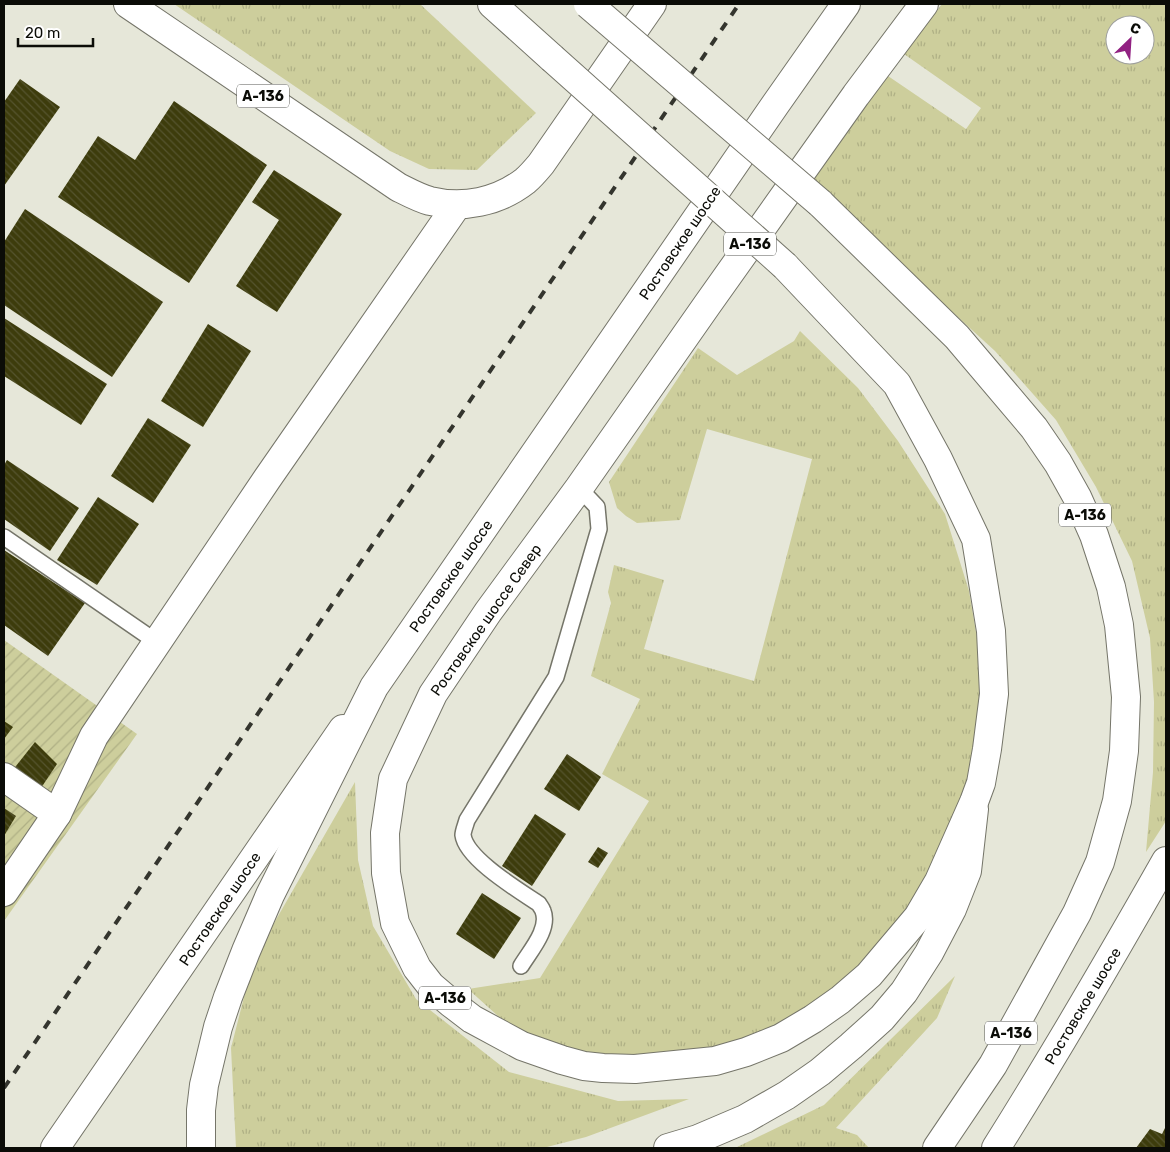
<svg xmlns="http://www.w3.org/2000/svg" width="1170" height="1152" font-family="Rubik,sans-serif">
<defs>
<pattern id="grass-tufts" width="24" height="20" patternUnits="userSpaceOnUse" patternTransform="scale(1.25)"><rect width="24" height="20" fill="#cdce9c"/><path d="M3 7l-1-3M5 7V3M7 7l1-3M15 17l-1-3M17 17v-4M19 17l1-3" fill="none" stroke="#afb085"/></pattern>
<pattern id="garden-furrows" width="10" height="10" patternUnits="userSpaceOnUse" patternTransform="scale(1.25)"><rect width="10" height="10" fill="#cdce9c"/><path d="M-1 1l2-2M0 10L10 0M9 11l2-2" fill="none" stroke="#afb085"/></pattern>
<pattern id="building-back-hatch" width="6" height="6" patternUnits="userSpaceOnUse" patternTransform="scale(1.25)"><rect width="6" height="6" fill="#3d3c0c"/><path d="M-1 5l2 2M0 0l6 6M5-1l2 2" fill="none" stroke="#55542e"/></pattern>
</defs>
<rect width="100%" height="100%" fill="#e6e7d9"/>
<!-- grass -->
<g fill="url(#grass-tufts)" fill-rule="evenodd">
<polygon points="174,4 420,4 536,113 477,170 429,169 390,151"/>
<path d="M942,4H1166V821L1146,852L1153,772L1154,702L1150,638L1132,561L1096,487L1056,420L995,351L809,181L888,76L966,129L981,108L904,54ZM1115,25H1145V55H1115Z"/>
<polygon points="800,331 858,388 898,441 945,514 969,591 978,644 980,699 975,758 941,868 861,977 760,1043 630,1062 568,1052 530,1037 498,1016 468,989 540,978 649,801 602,774 640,699 591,676 611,603 608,592 614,565 664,580 644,649 754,681 812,459 707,429 680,520 637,523 626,516 617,508 609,482 698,348 737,375 794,341"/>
<polygon points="355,782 358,860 373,926 416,999 509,1072 618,1101 689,1099 586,1137 543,1148 236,1148 231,1048 254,958"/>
<polygon points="955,976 937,1018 836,1128 857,1135 869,1148 735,1148 824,1105"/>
</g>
<!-- garden -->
<polygon fill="url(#garden-furrows)" points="4,640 137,734 4,921"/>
<!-- building -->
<g fill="url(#building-back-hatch)">
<polygon points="20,79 60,107 4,186 4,102"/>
<polygon points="174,101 267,165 189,283 58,197 98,136 135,160"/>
<polygon points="274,170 342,214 277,312 236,286 279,220 252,202"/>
<polygon points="25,209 163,302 112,377 4,305 4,242"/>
<polygon points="4,318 107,384 81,425 4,376"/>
<polygon points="208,324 251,351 203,427 161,401"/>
<polygon points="148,418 191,445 153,503 111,476"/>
<polygon points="7,460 79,508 50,551 4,519 4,465"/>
<polygon points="98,497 139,524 97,585 57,560"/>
<polygon points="4,550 85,603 48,656 4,625"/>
<polygon points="4,721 13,727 4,739"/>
<polygon points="35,742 57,764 41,788 12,771"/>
<polygon points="567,754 601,777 579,811 544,789"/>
<polygon points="4,808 16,816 4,836"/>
<polygon points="535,814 566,834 532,886 502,866"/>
<polygon points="598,847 608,853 598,868 588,862"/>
<polygon points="482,893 521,918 494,959 456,934"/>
<polygon points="1166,1126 1166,1148 1136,1148 1150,1129 1162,1134"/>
</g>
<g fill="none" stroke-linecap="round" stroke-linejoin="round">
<defs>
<g id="service">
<polyline points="4,537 158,643"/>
<path d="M521,966C530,951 550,929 543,911C542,908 540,906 539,904C520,891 466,859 463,835C463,831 466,824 467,820L556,677L599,529L597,507L579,488"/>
</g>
<g id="minor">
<polyline points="4,777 57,814"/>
<polyline points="4,892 57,814 94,736 267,479 457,205"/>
</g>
<g id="primary">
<path d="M128,4L398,187C408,192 419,198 430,201C463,209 498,202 525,181C531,176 536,170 541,164L652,4"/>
<polyline points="55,1148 343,729"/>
<polyline points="668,1148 698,1139 745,1119 787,1095 820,1072 851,1046 882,1018 904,992 929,953 952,909 967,871 974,809"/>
<path d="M996,1148C1055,1054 1111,958 1166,861"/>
</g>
<g id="trunk">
<polyline points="492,4 552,58"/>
<polyline points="820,203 957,337 1034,428 1058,463 1077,497 1094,535 1111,587 1119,625 1126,697 1124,751 1117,801 1100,862 1077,913 993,1065 937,1148"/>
<polyline points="785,266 897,384 938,459 976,539 991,631 994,694 987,749 981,783 974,802 939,881 918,917 869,975 840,1000 813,1019 781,1038 746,1052 715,1061 635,1069 603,1068 584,1066 562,1060 522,1046 472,1019 451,1003 431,986 417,968 395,923 386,873 385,833 393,779 433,694 488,612 579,488 707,305 856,95 924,4"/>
<polyline points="201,1148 201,1110 204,1085 218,1027 228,997 246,951 270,895 374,687 775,105 846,4"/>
</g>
</defs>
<!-- service casing -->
<use href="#service" stroke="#757569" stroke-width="18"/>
<!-- minor casing -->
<use href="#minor" stroke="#757569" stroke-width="30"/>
<!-- primary casing -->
<use href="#primary" stroke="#757569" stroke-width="30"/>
<!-- trunk casing -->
<use href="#trunk" stroke="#757569" stroke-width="30"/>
<!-- service -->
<use href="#service" stroke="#fff" stroke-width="15"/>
<!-- minor -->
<use href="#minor" stroke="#fff" stroke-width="28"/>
<!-- primary -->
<use href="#primary" stroke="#fff" stroke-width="28"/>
<!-- trunk -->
<use href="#trunk" stroke="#fff" stroke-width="28"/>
<!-- rail -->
<polyline stroke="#34352e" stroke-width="4" stroke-dasharray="9 9" stroke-linecap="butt" points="4,1088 739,4"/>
<defs>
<g id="trunk-bridge">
<polyline points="588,4 820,203"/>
<polyline points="552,58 785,266"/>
</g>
</defs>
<!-- trunk-bridge casing -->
<use href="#trunk-bridge" stroke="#757569" stroke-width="30" stroke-linecap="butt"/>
<!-- trunk-bridge -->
<use href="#trunk-bridge" stroke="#fff" stroke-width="28"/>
</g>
<g text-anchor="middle" stroke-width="5" stroke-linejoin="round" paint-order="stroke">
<!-- shield labels -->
<g fill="#fff" stroke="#545551" stroke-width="1">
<rect x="237" y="84.5" width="52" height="23" rx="4"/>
<rect x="724" y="232.5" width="52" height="23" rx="4"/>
<rect x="1059" y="503.5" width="52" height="23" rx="4"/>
<rect x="419" y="986.5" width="52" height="23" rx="4"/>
<rect x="985" y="1021.5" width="52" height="23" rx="4"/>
</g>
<g font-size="14" font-weight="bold" fill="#0b0c07">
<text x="263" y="101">А-136</text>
<text x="750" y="249">А-136</text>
<text x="1085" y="520">А-136</text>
<text x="445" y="1003">А-136</text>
<text x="1011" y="1038">А-136</text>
</g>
<!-- street labels -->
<g font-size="15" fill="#0b0c07" stroke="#fff">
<text transform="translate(680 243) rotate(-56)" y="5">Ростовское шоссе</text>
<text transform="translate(451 576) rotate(-55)" y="5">Ростовское шоссе</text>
<text transform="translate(486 620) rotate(-55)" y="5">Ростовское шоссе Север</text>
<text transform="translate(220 909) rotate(-56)" y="5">Ростовское шоссе</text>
<text transform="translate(1083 1006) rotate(-59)" y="5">Ростовское шоссе</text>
</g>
</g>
<!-- border -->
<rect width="1170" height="1152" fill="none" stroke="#0b0c07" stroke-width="10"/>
<!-- north arrow -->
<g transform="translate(1130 40) rotate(25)"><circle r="24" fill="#ffffff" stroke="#9d9e9c"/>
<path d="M0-4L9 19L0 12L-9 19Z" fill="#912182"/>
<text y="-8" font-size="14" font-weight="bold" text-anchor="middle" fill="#0b0c07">С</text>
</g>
<!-- scale -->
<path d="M18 38v8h75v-8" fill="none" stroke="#0b0c07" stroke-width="2.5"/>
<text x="25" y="38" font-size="15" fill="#0b0c07" stroke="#ffffff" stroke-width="4" paint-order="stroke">20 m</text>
</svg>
